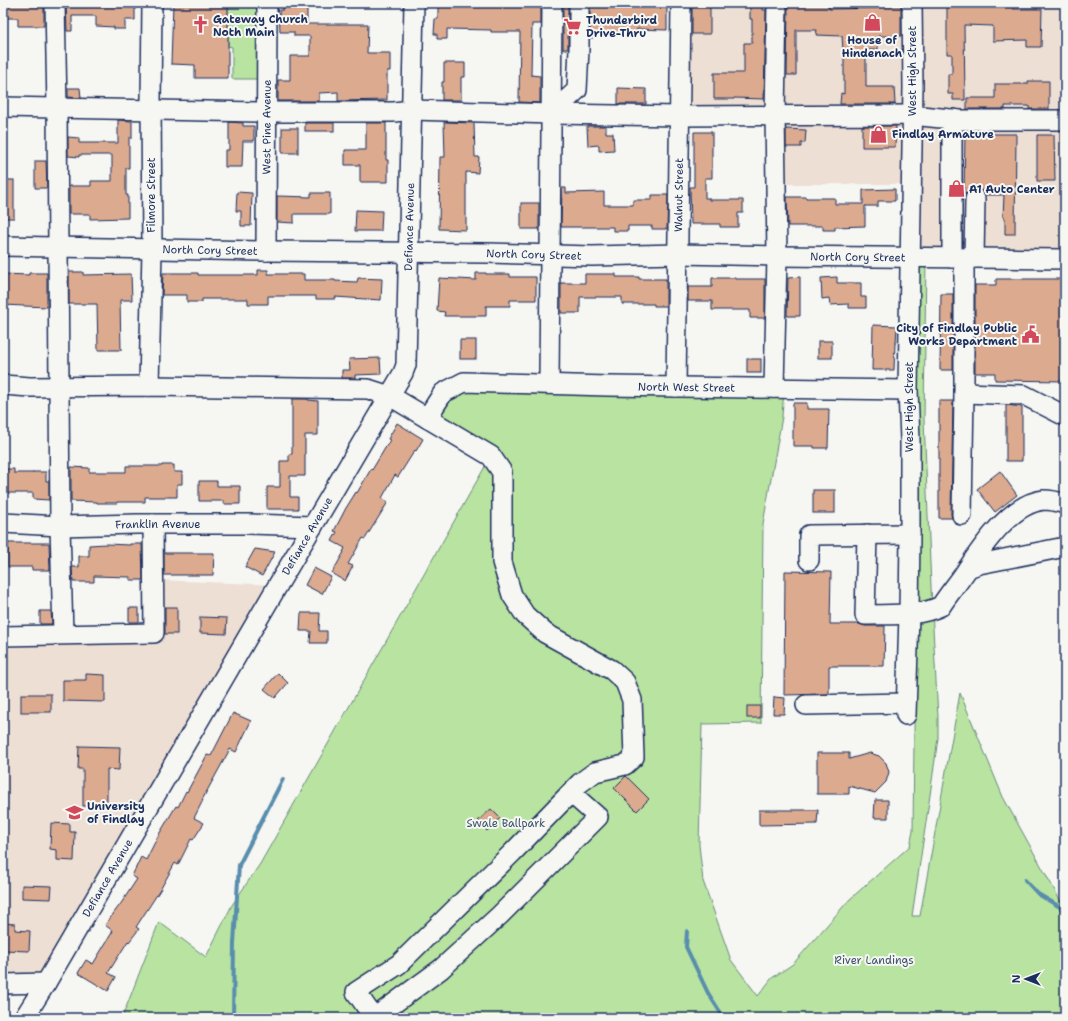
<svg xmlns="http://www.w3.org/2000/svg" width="1068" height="1021" font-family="'Shantell Sans',sans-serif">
<rect width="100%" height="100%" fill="#f6f6f2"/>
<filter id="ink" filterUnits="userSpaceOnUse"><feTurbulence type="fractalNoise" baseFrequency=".025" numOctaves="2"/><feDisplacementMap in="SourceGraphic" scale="8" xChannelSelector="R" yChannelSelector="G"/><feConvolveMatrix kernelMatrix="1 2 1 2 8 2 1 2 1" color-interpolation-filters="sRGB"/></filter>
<g filter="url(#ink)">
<!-- built -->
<g fill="#eedfd4">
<polygon points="681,3 1065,3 1065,259 910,257 911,184 776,184 775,115 680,116"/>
<polygon points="159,580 278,585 46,983 3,983 3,636 157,642"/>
</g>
<!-- green -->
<g fill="#b8e3a0" stroke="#6a897f">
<polygon points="228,3 262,3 258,79 232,79 232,47 228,46"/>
<polygon points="917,257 926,257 924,420 932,610 938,717 938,738 930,795 912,916 920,916 960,693 1003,797 1065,909 1065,1018 122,1018 159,922 206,957 232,905 260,864 491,456 427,418 464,382 784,388 782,417 763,524 761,723 702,724 699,845 703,881 731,960 758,996 772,978 793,964 849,900 910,846 913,831 914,741"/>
</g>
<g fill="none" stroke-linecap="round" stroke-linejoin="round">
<!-- stream -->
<g stroke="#598dae" stroke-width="4">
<polyline points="1025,880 1038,894 1060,907 1065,914"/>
<polyline points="687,931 686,947 708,993 724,1018"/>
<polyline points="233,1018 234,943 239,865 283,779"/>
</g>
</g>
<!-- building -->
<g fill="#dcaa8f" stroke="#1b2f5e">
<polygon points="3,3 44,3 44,26 18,26 18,18 3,18"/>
<polygon points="66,3 135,3 135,20 125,20 125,29 114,29 114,27 96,26 96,16 72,16 72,31 67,31"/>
<polygon points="173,3 228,3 228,78 195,78 195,65 171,64"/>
<polygon points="283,3 303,3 303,6 307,6 307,24 368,24 367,53 390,53 390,71 387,71 387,100 338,101 338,92 319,93 319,101 278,101 278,80 290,80 290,56 310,56 310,36 294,36 294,32 280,32 279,10 283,10"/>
<polygon points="438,3 541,3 541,24 532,24 531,75 540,76 540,103 519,102 520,32 491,32 491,30 447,29 447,39 437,39 437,34 434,34 435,19 438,19"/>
<rect x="563" y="3" width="5" height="46"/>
<polygon points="590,3 667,3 667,30 637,29 637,33 611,33 611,35 593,35 593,38 590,38"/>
<rect x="692" y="3" width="18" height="31"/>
<polygon points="750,3 763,3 763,10 766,10 764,99 734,98 734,99 714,99 714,73 744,73 744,43 752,43 752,19 750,19"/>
<polygon points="788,3 829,3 829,9 878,8 878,5 901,5 901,36 878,36 878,50 866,50 866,87 894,87 895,104 840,104 841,93 844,94 844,50 843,50 842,36 816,35 817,30 796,30 796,75 787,75"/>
<polygon points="947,3 1013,3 1013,9 1042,9 1041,47 1027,47 1027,40 993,41 993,26 964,25 965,100 953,100 953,94 948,94 948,74 952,74 952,54 947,54"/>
<polygon points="444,63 465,63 465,77 461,77 461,100 442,100 442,82 444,82"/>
<polygon points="1028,81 1049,81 1049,109 1029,109 1029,106 1005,106 1005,109 967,109 967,98 995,98 995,84 1028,84"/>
<polygon points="68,88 80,88 81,98 68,97"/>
<polygon points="618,88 646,89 646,104 618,104"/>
<polygon points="118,120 132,121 132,138 129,138 129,168 126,168 126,195 128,195 128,218 90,219 90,214 69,214 69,186 91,186 91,181 112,181 112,155 79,155 79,157 68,156 68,137 79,138 79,143 118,143"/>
<polygon points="229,122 243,123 243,126 254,126 254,141 243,141 242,167 225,167 225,150 229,150"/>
<polygon points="444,122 474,123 475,157 479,157 478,173 466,172 466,230 439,229 440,157 445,157"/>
<rect x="305" y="123" width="29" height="8"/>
<polygon points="366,123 386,123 386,160 388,160 388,182 360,182 360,165 345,165 345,150 366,150"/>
<polygon points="587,126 606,126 606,133 613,133 614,150 599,151 599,145 588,146"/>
<polygon points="862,126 896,126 895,147 862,147"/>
<rect x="282" y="128" width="16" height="25"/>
<polygon points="786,129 806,130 805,143 801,143 801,147 786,147"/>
<polygon points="965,131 991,131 991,134 1016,134 1015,234 1005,234 1005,218 1003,217 1004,195 985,195 981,190 975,188 969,190 964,195"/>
<polygon points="694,132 712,132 712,178 705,178 705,198 709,198 709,200 743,200 743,213 738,213 738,227 720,227 720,224 691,224 690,187 694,187"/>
<polygon points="1037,135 1054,135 1055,181 1037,181"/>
<polygon points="35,161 46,161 47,188 35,188"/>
<rect x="3" y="180" width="11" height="38"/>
<polygon points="562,188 566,188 566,193 604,192 604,205 633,205 633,200 652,200 652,195 668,195 667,229 652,229 652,226 628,226 628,231 613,231 613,227 561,227"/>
<polygon points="895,189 895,201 878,201 878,206 865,206 865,226 835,227 835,230 823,230 823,226 788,226 787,197 806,197 806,198 835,198 835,204 863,204 863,190"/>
<polygon points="237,192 252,193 251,226 241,226 241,211 236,211"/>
<polygon points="311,193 330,193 330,214 294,214 294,223 277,222 277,196 311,197"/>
<rect x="521" y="203" width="18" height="26"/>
<polygon points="356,210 382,211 381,231 355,231"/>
<polygon points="258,270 268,270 268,274 304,274 304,280 335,280 335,281 357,282 358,278 382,279 381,300 335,297 335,299 316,299 316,296 268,296 268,304 248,304 248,299 202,299 202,302 187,302 187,295 162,295 163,273 198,273 198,275 258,275"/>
<polygon points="69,272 83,272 83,275 131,274 132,300 120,300 121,350 98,350 97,304 69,304"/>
<polygon points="29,273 47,273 47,307 3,305 3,274 29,275"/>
<polygon points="476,273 486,273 486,274 510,274 510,277 536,277 536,300 510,300 510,306 486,306 486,316 444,316 445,312 437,311 439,278 476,280"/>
<polygon points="585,274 616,274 616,277 639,277 639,279 666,279 666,306 654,306 654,304 622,304 622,297 580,297 580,313 561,313 561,283 585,283"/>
<polygon points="800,277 800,316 787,316 788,278"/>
<polygon points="837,277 837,283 861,283 861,297 866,297 866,308 849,308 849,304 830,305 829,298 822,299 821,278"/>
<polygon points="712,278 735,278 735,279 765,279 765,318 750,318 750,310 712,310 712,301 688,301 688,287 712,287"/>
<polygon points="996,279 1065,279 1065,381 995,380 995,373 975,373 975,285 996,285"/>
<polygon points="941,294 953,294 953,370 940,370"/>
<polygon points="873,325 897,326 896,343 895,343 894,370 872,370"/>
<rect x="460" y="340" width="16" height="19"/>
<rect x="818" y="341" width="14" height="17"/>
<polygon points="380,358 381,374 355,375 355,378 342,378 342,370 350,370 349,359"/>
<rect x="747" y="359" width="14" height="14"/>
<polygon points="292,399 308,399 308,400 318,401 318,435 305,435 305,476 290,476 290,497 298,497 298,509 267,509 267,487 280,487 280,461 289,461 289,454 292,454"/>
<polygon points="939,401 953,401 951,515 952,518 939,518"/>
<polygon points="793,403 807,403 807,409 829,409 828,448 814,448 814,446 793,446"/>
<polygon points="1006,405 1022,407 1022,461 1006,461"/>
<polygon points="397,423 423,439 416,451 415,450 398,477 395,475 382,498 388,502 365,539 363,538 348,564 353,566 345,581 332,573 344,552 343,552 345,548 332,541 337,532 334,531 346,508 356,492 357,493 371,469 372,470 390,440 388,439"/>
<polygon points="162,465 174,465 174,472 182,472 182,484 177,484 177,497 145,497 145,502 117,502 117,503 97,503 97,502 71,501 71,467 89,468 89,472 126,472 126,466 162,466"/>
<polygon points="3,469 14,469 14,473 33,473 33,472 46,472 46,481 49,481 49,500 33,499 33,493 3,493"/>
<polygon points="1000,471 1017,495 995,512 977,489"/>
<polygon points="199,481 217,481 217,486 240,486 240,504 224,504 224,501 199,501"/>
<rect x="813" y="490" width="22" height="23"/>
<polygon points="8,543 49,543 50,570 32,570 32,567 8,567"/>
<polygon points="106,544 130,545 130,544 142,544 143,580 130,580 130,577 94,576 94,582 73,582 72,567 79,567 79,556 89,556 89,545"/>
<polygon points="255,549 275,552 262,576 245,567"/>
<polygon points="164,553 214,553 213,575 164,575"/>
<polygon points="314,568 331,577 322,594 305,585"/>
<polygon points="785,571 831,572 830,624 859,624 865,626 885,626 884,666 829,666 829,694 784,695"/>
<rect x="165" y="607" width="12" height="27"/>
<rect x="129" y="608" width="10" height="14"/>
<polygon points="40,611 51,611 52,624 40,624"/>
<polygon points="301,613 320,613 319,631 327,631 327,643 310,643 311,631 300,631"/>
<polygon points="200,617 227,618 226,634 200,633"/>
<polygon points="278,673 288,683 275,698 264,689"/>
<polygon points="86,674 105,675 105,702 63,701 63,680 86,680"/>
<rect x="21" y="694" width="30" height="18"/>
<polygon points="774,697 785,698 784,714 773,714"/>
<rect x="747" y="706" width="13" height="12"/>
<polygon points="233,713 251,721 236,752 230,749 202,800 203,800 194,818 204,823 193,840 191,839 178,865 175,863 160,890 136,927 139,929 129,942 128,941 108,973 116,977 108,991 78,973 86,960 93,964 113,931 105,925 122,902 137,879 132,876 141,857 146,860 158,836 176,806 178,807 186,791 187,792 207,755 211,756"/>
<polygon points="79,746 120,747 119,770 107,769 107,803 101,803 101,806 83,806 83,769 78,769"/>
<polygon points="817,753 849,753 849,759 870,753 879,756 886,763 889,772 886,782 875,793 849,786 849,794 817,794"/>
<polygon points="626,776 649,799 637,811 614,788"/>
<polygon points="875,800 888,800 888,818 874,818"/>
<polygon points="491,809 500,818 487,831 478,821"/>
<polygon points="759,810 818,810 817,824 759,825"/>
<polygon points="51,823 70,824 70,832 75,832 74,861 57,860 57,850 50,849"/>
<polygon points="22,885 52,886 51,899 22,898"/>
<polygon points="3,923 15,924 15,930 30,931 29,951 3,950 4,934 3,934"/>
</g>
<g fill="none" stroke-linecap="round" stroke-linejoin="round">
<defs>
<g id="minor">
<polyline points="55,3 57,108 60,526 63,634"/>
<polyline points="3,107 258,112 394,112 412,110 551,114 680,116 912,115 960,120 1065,120"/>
<polyline points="551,114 577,90 579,49 579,3"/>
<path id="s1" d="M3,246L266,251L488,253L592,256L678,254L777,256L1065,259"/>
<path id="s2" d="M266,251L267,3"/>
<polyline points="952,258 952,119"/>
<polyline points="974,258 975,199"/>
<polyline points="549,384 552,3"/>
<polyline points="3,385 30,387 149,386 368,389 390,396 491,456 502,472 502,562 512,595 525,615 545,633 612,670 625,682 632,700 634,757 625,765 595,772 580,783 513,852 399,964 356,992 374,1018 441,969 500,915 598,817 571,793"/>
<polyline points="149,386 152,249 151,102 152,3"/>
<path id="s3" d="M676,387L681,3"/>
<polyline points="774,388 777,256 775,115 777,3"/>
<polyline points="964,393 1024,395 1065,416"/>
<path id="s4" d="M427,418L443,393L464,382L608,386L908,390"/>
<polyline points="962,515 964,393 964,258"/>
<path id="s5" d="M3,523L60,526L137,524H249L313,526"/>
<path d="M867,534L865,615C890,614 918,617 941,606C949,593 960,581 968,568C984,544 1012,503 1044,500C1050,500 1059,502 1065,504"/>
<polyline points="809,560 809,535 910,534"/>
<polyline points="968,568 979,564 1065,547"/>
<polyline points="3,636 154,633 153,524"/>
<polyline points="806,705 906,703"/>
<polyline points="906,715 909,614 910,534 910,440 908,390 913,87 912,3"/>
<polyline points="3,984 46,983"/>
<path id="s6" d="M24,1018L46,983L278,585L403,373L406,365L414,3"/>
</g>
</defs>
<!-- minor casing -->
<use href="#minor" stroke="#1b2f5e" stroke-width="22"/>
<!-- minor -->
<use href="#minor" stroke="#f6f6f2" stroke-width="19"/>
</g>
</g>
<!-- icons -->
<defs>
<symbol id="shop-bare" viewBox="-9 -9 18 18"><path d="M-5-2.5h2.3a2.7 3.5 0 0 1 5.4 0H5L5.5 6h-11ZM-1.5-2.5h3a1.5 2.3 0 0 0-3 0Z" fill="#d1495b" stroke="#f6f6f2" stroke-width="2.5" paint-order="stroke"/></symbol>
<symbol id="church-bare" viewBox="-9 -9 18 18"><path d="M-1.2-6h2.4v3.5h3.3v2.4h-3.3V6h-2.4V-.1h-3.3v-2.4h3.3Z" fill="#d1495b" stroke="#f6f6f2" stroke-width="2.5" paint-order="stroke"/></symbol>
<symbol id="supermarket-bare" viewBox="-9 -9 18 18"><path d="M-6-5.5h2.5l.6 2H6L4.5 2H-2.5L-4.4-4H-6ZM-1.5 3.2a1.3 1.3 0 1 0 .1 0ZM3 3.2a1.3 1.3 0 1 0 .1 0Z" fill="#d1495b" stroke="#f6f6f2" stroke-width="2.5" paint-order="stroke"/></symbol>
<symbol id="civic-bare" viewBox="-9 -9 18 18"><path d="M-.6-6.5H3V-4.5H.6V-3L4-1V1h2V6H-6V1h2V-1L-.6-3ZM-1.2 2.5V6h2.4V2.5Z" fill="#d1495b" stroke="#f6f6f2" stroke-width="2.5" paint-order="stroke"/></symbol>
<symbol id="university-bare" viewBox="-9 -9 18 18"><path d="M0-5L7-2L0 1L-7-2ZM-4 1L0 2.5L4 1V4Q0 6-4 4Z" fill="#d1495b" stroke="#f6f6f2" stroke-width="2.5" paint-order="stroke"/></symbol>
</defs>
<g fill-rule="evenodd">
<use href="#shop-bare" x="860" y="10" width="25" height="25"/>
<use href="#church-bare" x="188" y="12" width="25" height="25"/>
<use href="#supermarket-bare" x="560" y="14" width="25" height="25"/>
<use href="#shop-bare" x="866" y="122" width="25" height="25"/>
<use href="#shop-bare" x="944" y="176" width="25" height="25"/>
<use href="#civic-bare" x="1018" y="322" width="25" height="25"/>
<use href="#university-bare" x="62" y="800" width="25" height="25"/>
</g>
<g text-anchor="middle" stroke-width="4" stroke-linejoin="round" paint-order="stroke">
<!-- poi labels -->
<g font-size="11" font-weight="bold" fill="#1b2f5e" stroke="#f6f6f2" text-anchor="start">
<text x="213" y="23">Gateway Church<tspan x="213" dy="13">Noth Main</tspan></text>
<text x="586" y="24">Thunderbird<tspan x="586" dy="13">Drive-Thru</tspan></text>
<text x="872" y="44" text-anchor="middle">House of<tspan x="872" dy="13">Hindenach</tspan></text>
<text x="892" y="138">Findlay Armature</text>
<text x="969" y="193">A1 Auto Center</text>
<text x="1017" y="332" text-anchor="end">City of Findlay Public<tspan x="1017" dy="13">Works Department</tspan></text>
<text x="87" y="810">University<tspan x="87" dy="13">of Findlay</tspan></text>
</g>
<!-- street labels -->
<g font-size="11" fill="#1b2f5e" stroke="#f6f6f2">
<text transform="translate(912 71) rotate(-90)" y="4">West High Street</text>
<text dy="4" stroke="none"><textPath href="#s2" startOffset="124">West Pine Avenue</textPath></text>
<text transform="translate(151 195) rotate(-90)" y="4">Filmore Street</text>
<text dy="4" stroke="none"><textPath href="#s3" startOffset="192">Walnut Street</textPath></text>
<text dy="4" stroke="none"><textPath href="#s6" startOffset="895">Defiance Avenue</textPath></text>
<text dy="4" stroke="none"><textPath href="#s1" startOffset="207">North Cory Street</textPath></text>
<text dy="4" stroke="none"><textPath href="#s1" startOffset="531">North Cory Street</textPath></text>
<text dy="4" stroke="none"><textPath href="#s1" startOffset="855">North Cory Street</textPath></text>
<text dy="4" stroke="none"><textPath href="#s4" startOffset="276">North West Street</textPath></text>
<text transform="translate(909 407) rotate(-90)" y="4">West High Street</text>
<text dy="4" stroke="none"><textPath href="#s5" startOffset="155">Franklin Avenue</textPath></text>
<text dy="4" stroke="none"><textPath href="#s6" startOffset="559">Defiance Avenue</textPath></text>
<text dy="4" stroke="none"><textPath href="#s6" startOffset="163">Defiance Avenue</textPath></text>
</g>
<!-- park labels -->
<g font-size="11" fill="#3a536b" stroke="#f6f6f2">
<text x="506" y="827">Swale Ballpark</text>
<text x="874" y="964">River Landings</text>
</g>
</g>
<!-- margin -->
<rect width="1068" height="1021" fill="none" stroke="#f6f6f2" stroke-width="16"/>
<rect x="8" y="8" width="1052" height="1005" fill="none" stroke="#1b2f5e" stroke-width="1.5" filter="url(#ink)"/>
<!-- north arrow -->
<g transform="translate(1026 979) rotate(270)" stroke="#f6f6f2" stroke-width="3" paint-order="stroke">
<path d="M0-3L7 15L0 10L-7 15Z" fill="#1b2f5e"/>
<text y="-6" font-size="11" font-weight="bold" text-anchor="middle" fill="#1b2f5e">N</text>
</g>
</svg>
